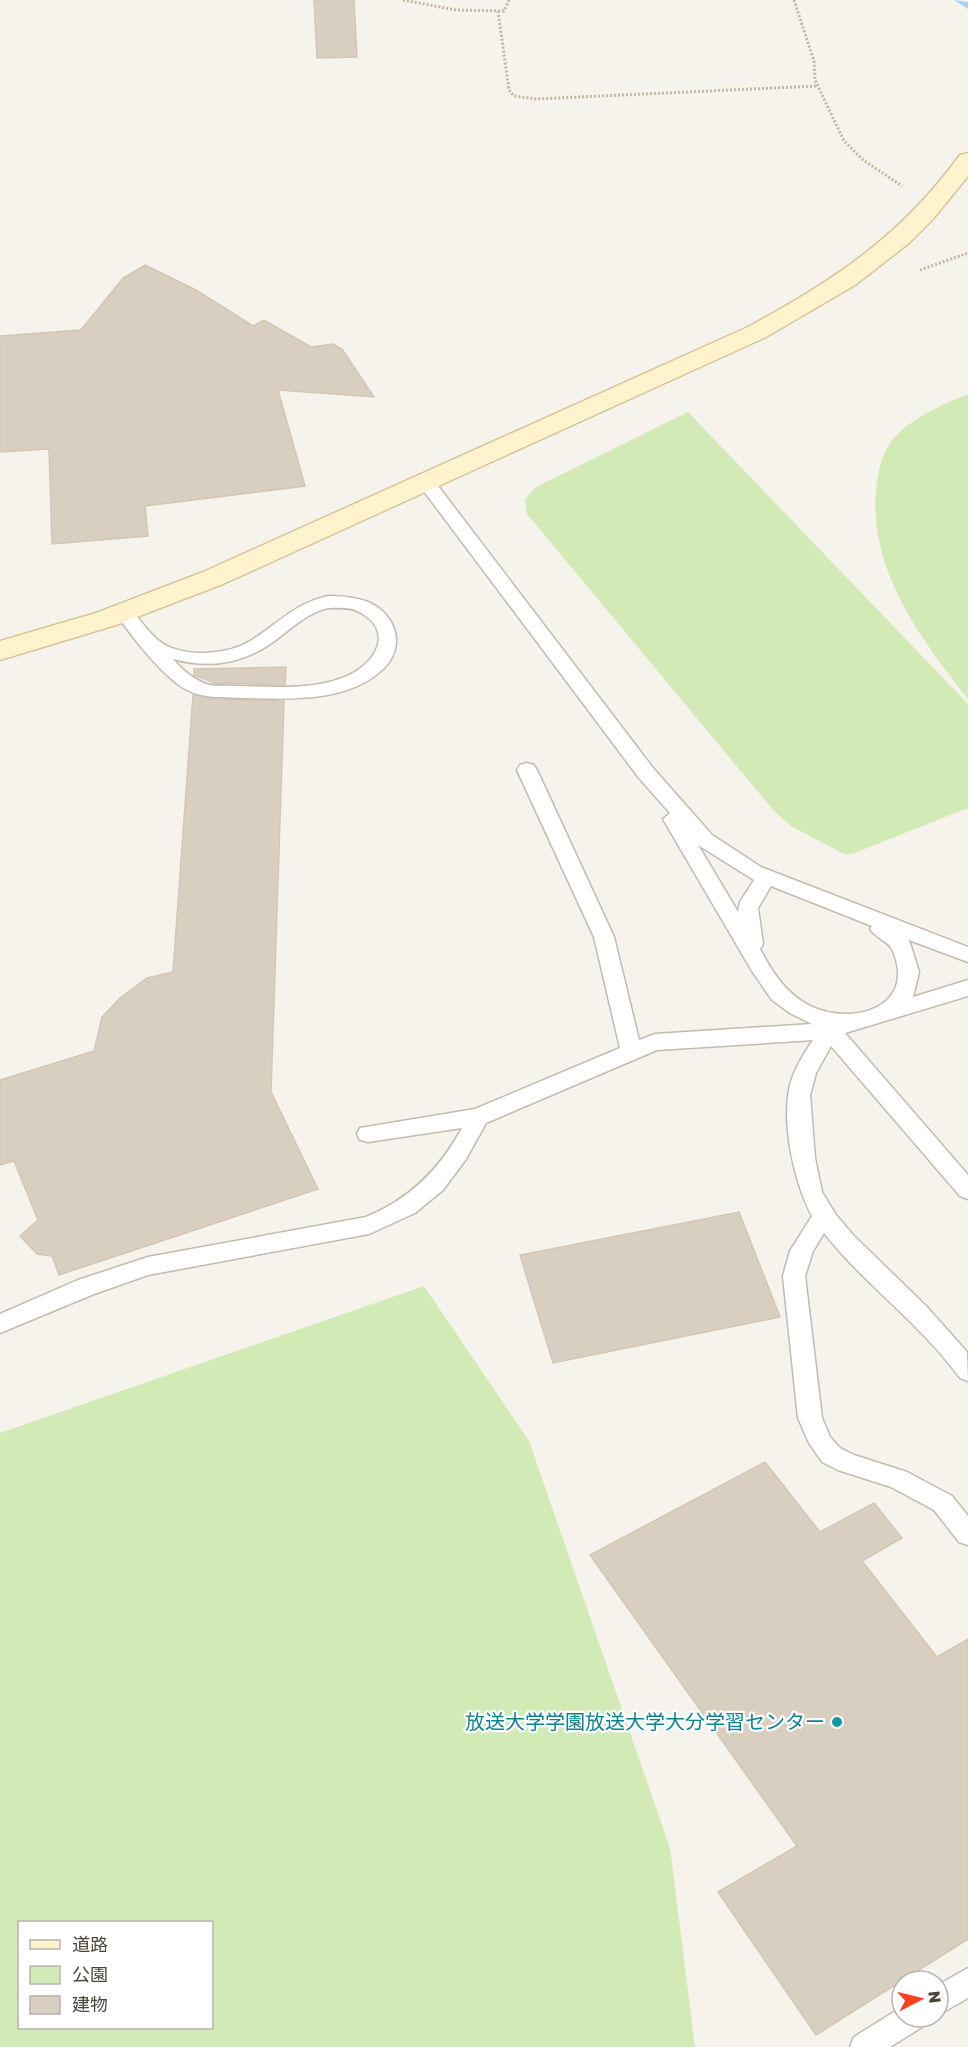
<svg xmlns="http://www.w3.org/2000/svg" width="968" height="2047" font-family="'Golos Text','Noto Sans JP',sans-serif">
<rect width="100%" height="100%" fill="#f6f3ec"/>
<!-- green -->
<g fill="#d2eab5" fill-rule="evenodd">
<path d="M968,394V699C921,639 869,571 876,490C878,474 881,455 891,442C908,419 942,405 968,394Z"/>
<polygon points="688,412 968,704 968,808 852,854 844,854 791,826 774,811 527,514 525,499 536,487"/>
<path d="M424,1286L529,1441L670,1848L695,2047H0V1433ZM212,1922V2028H20V1922Z"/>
</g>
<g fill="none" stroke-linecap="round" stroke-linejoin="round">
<!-- stream -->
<polygon fill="#a9d4f2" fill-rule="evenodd" points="954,0 968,2 968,9"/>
</g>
<!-- building -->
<g fill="#d8cfc1" stroke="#d3c7b4" stroke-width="1.5">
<polygon points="314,0 354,0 357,57 317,58"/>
<polygon points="145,265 196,290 253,326 264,320 311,347 333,344 342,349 374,397 278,390 305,486 145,506 148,536 52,544 49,449 0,452 0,336 81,330 123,278"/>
<polygon points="286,667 285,685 214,683 194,675 194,669"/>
<polygon points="193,695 215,699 284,701 271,1092 318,1189 59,1275 52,1256 37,1254 20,1236 38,1220 14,1161 0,1165 0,1080 94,1051 102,1017 120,998 147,978 173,972"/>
<polygon points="739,1212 780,1317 553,1363 520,1255"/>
<polygon points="765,1462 820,1532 874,1503 902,1538 862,1561 937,1657 968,1639 968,1939 816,2035 718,1892 797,1846 590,1555"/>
</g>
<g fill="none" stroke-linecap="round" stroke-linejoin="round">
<defs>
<g id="lane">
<path d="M426,477L432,478L653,768L712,835L761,867L968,947V962L909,940L919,972L913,997L968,980V996L845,1033L968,1175V1199L960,1196L831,1046L816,1073L810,1095L815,1158L822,1192L836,1215L854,1236L926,1306L967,1352L968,1381L960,1378C920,1323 865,1285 824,1233L813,1251L805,1276L822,1418L830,1437L840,1448L854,1455L907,1472L952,1496L968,1516V1545L959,1542L934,1510L891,1487L838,1470L822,1462L809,1443L798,1418L783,1276L790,1251L812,1216C794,1182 781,1123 790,1085C794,1069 804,1054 813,1040L657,1050L486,1123L466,1159L443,1190L415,1213L369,1234L148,1275L94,1294L0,1333V1314L78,1280L148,1257L366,1217C410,1199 440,1169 462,1128L368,1142L360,1140L357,1134L360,1128L475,1109L620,1048L594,937L517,770L520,765L527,763L534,765L537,770L614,937L639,1040L655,1034L812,1024L790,1013L772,1000L752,971L663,819L670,813L639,778L417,482L420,478ZM698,845L754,880L740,902L738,912ZM771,886L872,926L870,929C875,938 889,941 893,951C918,1012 844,1028 803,1002C783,989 771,970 760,949L763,944L758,908Z"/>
<path d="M328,596C342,596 355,597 368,602C396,614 406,646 384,668C349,703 289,699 245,698C225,697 205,699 187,690C165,679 129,634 116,613L119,609H131C140,620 148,632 159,641C182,659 229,655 252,640C280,622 294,604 328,596ZM328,608C337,608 347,607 355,610C390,625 383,655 355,672C322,691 275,687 238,686C228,685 215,687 206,684C193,679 182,670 173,659C213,670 249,662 281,636C295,625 310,612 328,608Z"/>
<polygon points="968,1968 968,1998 938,2015 938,1985"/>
<polygon points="902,2007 902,2017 926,2017 922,2027 890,2047 850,2047 854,2037"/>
</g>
<path id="secondary" d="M968,153V176L933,219L909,243L855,285L766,337L223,584L116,625L0,660V641L96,613L203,572L748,327C835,280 901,236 960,155Z"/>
</defs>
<!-- lane casing -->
<use href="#lane" stroke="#c2bbae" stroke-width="3"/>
<!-- secondary casing -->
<use href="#secondary" stroke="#d6c79b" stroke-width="3"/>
<!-- path -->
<g stroke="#c4b79f" stroke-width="3" stroke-dasharray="2 2" stroke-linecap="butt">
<polyline points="403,0 456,10 504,11 509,0"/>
<polyline points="794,0 814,61 815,80 844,141 863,160 902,186"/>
<polyline points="498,11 509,90 514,96 536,99 817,86"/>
<polyline points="920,270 968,253"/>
</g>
<!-- lane -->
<use href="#lane" fill="#fff" fill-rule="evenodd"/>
<!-- secondary -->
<use href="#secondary" fill="#fff3cd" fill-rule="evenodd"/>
</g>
<!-- markers -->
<circle fill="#0f9aa8" stroke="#fff" stroke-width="2" cx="837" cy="1722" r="6"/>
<g text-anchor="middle" stroke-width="4.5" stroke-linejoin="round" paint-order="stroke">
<!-- near-culture labels -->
<g font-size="20" fill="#0d838f" stroke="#fff" text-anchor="end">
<text x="825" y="1729">放送大学学園放送大学大分学習センター</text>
</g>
</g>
<!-- legend -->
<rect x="18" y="1921" width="195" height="108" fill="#ffffff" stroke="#b7b4b0" stroke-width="1.5"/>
<rect x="30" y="1940" width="30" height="9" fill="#fff3cd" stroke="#b7b4b0" stroke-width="1.5"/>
<text x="72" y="1951" font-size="18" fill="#4b4439">道路</text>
<rect x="30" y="1966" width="30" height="18" fill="#d2eab5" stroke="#b7b4b0" stroke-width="1.5"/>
<text x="72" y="1981" font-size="18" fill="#4b4439">公園</text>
<rect x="30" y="1996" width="30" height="18" fill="#d8cfc1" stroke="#b7b4b0" stroke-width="1.5"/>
<text x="72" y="2011" font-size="18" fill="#4b4439">建物</text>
<!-- north arrow -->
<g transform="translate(920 1999) rotate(83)"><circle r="28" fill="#ffffff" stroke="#b7b4b0" stroke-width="1.5"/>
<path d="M0-4.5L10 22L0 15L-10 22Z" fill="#fc3f1d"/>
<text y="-9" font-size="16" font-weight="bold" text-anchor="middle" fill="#4b4439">N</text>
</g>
</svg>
